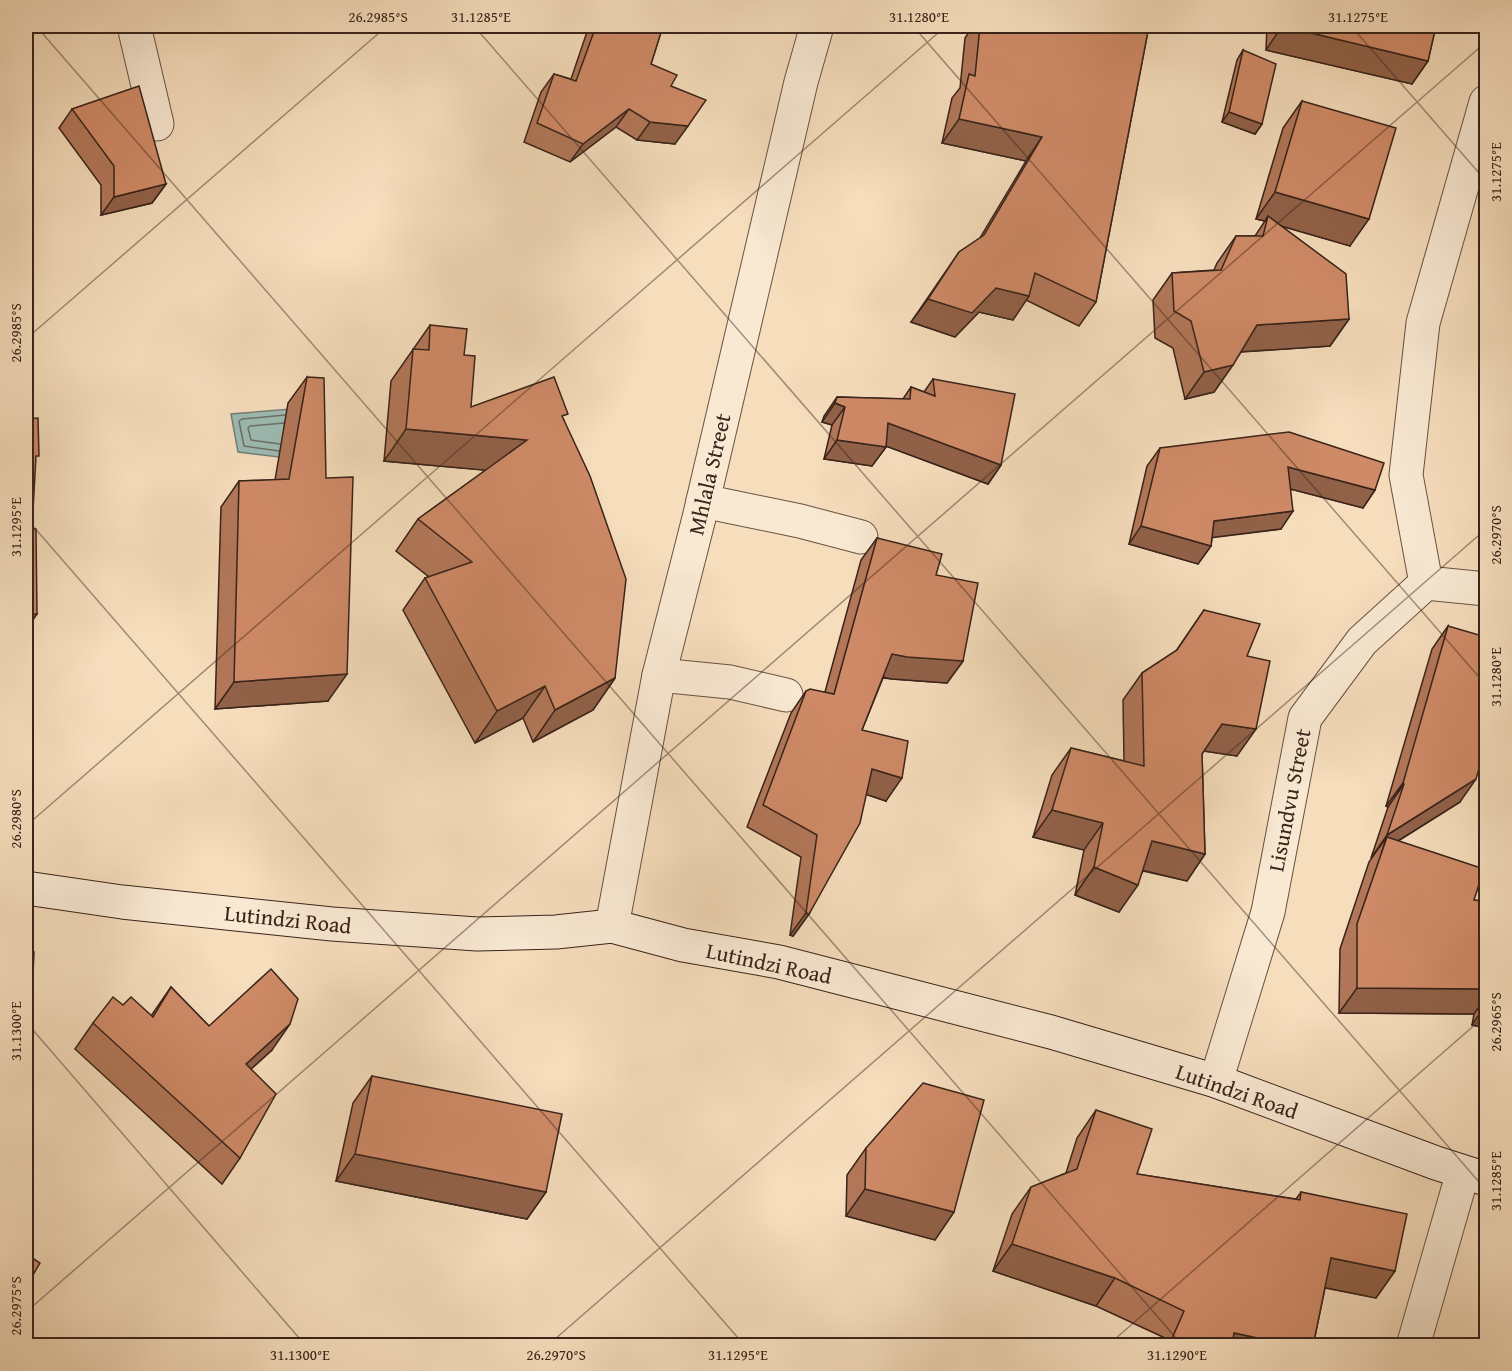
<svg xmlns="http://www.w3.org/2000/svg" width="1512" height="1371" font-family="'Gentium Book Plus',serif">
<rect width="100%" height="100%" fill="#f6ddbc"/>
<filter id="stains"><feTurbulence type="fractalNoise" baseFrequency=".00333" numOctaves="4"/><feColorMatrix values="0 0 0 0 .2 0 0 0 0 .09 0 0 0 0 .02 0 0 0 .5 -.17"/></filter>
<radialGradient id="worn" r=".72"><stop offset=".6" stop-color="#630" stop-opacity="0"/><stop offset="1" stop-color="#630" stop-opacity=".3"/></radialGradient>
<!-- water -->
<polygon fill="#9dbbb4" stroke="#757e76" stroke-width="1.5" points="303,408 304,460 238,452 231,414"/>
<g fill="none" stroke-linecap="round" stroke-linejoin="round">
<!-- shore -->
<g stroke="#6b6f67" stroke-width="1.5">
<polyline points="280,444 251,440 248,428 250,426 284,423"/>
<polyline points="279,451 244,446 239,421 242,419 285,415"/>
</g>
<defs>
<g id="street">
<polyline points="134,26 157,124"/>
<polyline points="703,501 800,521 861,537"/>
<polyline points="1426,583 1406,475 1423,323 1486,102"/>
<polyline points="659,675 730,682 786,695"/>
<polyline points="612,926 659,675 699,518 801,82 817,26"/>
<polyline points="1216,1081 1268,912 1305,718 1362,641 1426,583 1486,589"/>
<polyline points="1413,1346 1463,1172"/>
</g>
<polyline id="secondary" points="26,888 122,902 332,924 477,934 556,932 612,926 683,945 779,962 1051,1032 1216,1081 1436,1163 1486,1179"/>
</defs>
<!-- street casing -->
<use href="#street" stroke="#685242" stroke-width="35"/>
<!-- secondary casing -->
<use href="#secondary" stroke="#39231a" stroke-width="35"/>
<!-- street -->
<use href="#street" stroke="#f9e9d3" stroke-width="33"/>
<!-- secondary -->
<use href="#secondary" stroke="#f9e9d3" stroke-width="33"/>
</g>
<!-- wall -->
<g fill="#b27759" stroke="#39231a" stroke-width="1.5">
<polygon points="589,26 663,26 651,64 671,86 675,144 637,140 616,127 570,162 524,142 541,92 554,74 571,79"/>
<polygon points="973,26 1149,26 1096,302 1079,326 1026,300 1013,320 979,312 955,337 911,322 959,252 980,238 1026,161 942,143 952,98 960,88 965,38"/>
<polygon points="1267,26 1436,26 1428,61 1412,84 1266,50"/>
<polygon points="1243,50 1262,124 1255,134 1222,122 1237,60"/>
<polygon points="1302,101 1350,246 1282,226 1349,319 1330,346 1241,352 1214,392 1185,399 1173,348 1155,338 1153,300 1172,273 1214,270 1217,263 1236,236 1255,236 1265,221 1256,219 1283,128"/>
<polygon points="72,109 166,184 152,203 101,215 101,185 59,128"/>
<polygon points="430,325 464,355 471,407 564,420 615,678 593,710 533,742 523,718 475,743 403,610 425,578 429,577 396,551 418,519 486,470 384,461 391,381"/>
<polygon points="307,377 328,701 215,709 221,507 239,481 275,480 288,403"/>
<polygon points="933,379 1001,465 988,484 886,446 886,447 872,466 824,459 832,425 822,422 824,416 837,397 903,399 911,387 924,392"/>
<polygon points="1160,448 1375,490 1363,508 1291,489 1281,529 1212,537 1211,546 1198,564 1129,544 1147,466"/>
<polygon points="877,538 936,575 963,661 947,683 892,679 883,678 862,730 886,801 866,794 809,914 793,936 790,935 801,857 747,827 791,713 806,691 825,692 861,560"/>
<polygon points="1204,610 1247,656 1237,756 1204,751 1202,754 1205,854 1187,881 1143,871 1119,912 1075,895 1084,850 1033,837 1052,775 1071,748 1124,761 1123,700 1142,673 1176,651"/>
<polygon points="1448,626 1460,802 1398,841 1474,900 1486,902 1486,1028 1472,1025 1474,1014 1339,1013 1340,949 1369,862 1373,856 1371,858 1388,807 1386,806 1432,649"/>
<polygon points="171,987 209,1026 272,1050 251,1069 240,1158 222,1184 75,1049 93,1023 123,1005 151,1016"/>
<polygon points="372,1076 546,1192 527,1219 336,1181 353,1103"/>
<polygon points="1096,1110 1137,1174 1296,1199 1301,1192 1395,1271 1376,1298 1325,1288 1313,1346 1162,1346 1165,1338 1096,1306 993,1271 1012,1214 1031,1187 1066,1173 1077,1138"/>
<polygon points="866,1148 954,1212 935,1240 846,1216 847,1175"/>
</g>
<!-- shaded-wall -->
<g fill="#916148" stroke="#39231a" stroke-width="1.5">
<polygon points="1282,26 1428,61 1412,84 1266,50"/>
<polygon points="629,109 616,127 570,162 583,144"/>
<polygon points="1229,112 1262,124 1255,134 1222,122"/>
<polygon points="959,119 1042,137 1026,161 942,143"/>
<polygon points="650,122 688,126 675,144 637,140"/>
<polygon points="166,184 152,203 101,215 114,197"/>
<polygon points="1275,192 1369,219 1350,246 1267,222 1268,216 1265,221 1256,219"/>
<polygon points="996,288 1029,296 1013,320 979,312 955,337 911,322 928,299"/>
<polygon points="1349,319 1330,346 1238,352 1257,325"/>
<polygon points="1233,365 1214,392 1185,399 1204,372"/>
<polygon points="835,403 845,407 832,425 822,422"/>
<polygon points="888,423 1001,465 988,484 875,442"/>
<polygon points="406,429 527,440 505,472 384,461"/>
<polygon points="837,440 886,447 872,466 824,459"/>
<polygon points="1288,467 1375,490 1363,508 1275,485"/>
<polygon points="1293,511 1281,529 1201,539 1214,521"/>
<polygon points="1141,526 1211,546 1198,564 1129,544"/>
<polygon points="37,614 26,630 26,615"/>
<polygon points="892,654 963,661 947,683 892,679 877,676"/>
<polygon points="347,674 328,701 215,709 234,682"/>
<polygon points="615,678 593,710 533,742 555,710"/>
<polygon points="545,686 523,718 475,743 497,711"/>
<polygon points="1222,724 1256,729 1237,756 1203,751"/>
<polygon points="872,769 902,778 886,801 856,791"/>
<polygon points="1476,779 1460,802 1382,851 1387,837 1373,856 1371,858 1387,835"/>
<polygon points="1403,783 1404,784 1388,807 1386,806"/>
<polygon points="1052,810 1103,823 1084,850 1033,837"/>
<polygon points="1152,841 1205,854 1187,881 1133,868"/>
<polygon points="1094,867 1138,885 1119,912 1075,895"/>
<polygon points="806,913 809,914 793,936 790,935"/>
<polygon points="1357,988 1486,989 1486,997 1474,1014 1339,1013"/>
<polygon points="1486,1004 1486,1028 1472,1025"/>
<polygon points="290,1024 272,1050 228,1090 246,1064"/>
<polygon points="355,1154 546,1192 527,1219 336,1181"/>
<polygon points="865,1189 954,1212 935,1240 846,1216"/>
<polygon points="1012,1244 1115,1278 1096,1306 993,1271"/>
<polygon points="1331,1258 1395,1271 1376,1298 1312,1285"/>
<polygon points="1234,1333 1296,1346 1225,1346"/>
</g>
<!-- building -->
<g fill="#cf8a67" stroke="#39231a" stroke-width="1.5">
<polygon points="596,26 663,26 651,64 677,75 671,86 706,100 688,126 650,122 629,109 583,144 537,123 554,74 576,81"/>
<polygon points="980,26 1149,26 1096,302 1035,273 1029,296 996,288 972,313 928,299 959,252 984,235 1042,137 959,119 969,74 975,76"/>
<polygon points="1282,26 1436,26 1428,61"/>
<polygon points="1243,50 1276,64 1262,124 1229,112"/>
<polygon points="139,86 166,184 114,197 114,166 72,109"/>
<polygon points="1302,101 1396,128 1369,219 1275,192"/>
<polygon points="1268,216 1346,274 1349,319 1257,325 1233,365 1204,372 1191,321 1174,311 1172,273 1221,270 1236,236 1263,236"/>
<polygon points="430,325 467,329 464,355 475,356 471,407 554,377 568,414 562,416 590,476 626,579 615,678 555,710 545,686 497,711 425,578 472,562 418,519 527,440 406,429 413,349 429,350"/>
<polygon points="307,377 324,378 326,478 353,477 347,674 234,682 239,481 289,479"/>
<polygon points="933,379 1015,394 1001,465 888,423 886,447 837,440 845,407 835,403 837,397 910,399 911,387 935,396"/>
<polygon points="38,418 39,456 36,456 32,529 36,529 37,614 26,615 26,419"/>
<polygon points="1289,432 1384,463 1375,490 1288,467 1293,511 1214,521 1211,546 1141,526 1160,448"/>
<polygon points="877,538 942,554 936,575 978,583 963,661 907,657 892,654 862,730 908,741 902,778 872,769 860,823 809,914 806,913 817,835 763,805 806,691 810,689 834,694"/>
<polygon points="1204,610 1260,624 1247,656 1270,661 1256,729 1222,724 1202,754 1205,854 1152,841 1138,885 1094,867 1103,823 1052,810 1071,748 1144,766 1142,673 1177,650"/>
<polygon points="1448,626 1486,637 1486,744 1476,779 1387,835 1404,784 1403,783"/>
<polygon points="1387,837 1484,869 1474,900 1486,902 1486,989 1357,988 1357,924"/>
<polygon points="26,952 34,952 29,1060 26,1060"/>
<polygon points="271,969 298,999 290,1024 246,1064 276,1094 240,1158 93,1023 113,997 123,1005 131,997 153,1017 171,987 209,1026"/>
<polygon points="372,1076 562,1114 546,1192 355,1154"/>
<polygon points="923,1083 984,1100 954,1212 865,1189 866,1148"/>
<polygon points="1096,1110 1152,1129 1137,1174 1300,1200 1301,1192 1407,1214 1395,1271 1331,1258 1313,1346 1296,1346 1234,1333 1232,1346 1174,1346 1170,1343 1184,1311 1115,1278 1012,1244 1031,1187 1077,1169"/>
<polygon points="26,1254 40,1263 26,1287"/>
</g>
<!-- ticks -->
<path fill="none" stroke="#39231a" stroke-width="1.5" stroke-opacity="0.45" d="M36,26L1183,1346M474,26L1486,1190M913,26L1486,685M1351,26L1486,181M26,339L387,26M26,518L745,1346M26,826L946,26M26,1022L306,1346M26,1312L1486,42M547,1346L1486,529M1107,1346L1486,1015"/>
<g text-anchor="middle" stroke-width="4.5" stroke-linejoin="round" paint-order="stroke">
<!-- street labels -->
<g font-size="22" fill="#39231a" stroke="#f9e9d3">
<text transform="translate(709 474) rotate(-77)" y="8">Mhlala Street</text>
<text transform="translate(1289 800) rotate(-79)" y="8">Lisundvu Street</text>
<text transform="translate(288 919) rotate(6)" y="8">Lutindzi Road</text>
<text transform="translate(769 963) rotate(12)" y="8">Lutindzi Road</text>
<text transform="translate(1237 1091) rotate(19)" y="8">Lutindzi Road</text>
</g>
</g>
<!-- margin -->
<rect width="1512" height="1371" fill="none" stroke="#f6ddbc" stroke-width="66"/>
<rect x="33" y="33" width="1446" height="1305" fill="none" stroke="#39231a" stroke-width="2"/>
<g font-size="15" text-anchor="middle" fill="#39231a">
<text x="378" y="22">26.2985°S</text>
<text x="481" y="22">31.1285°E</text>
<text x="919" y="22">31.1280°E</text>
<text x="1358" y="22">31.1275°E</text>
<text transform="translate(1496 172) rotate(-90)" y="5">31.1275°E</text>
<text transform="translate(16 333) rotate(-90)" y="5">26.2985°S</text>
<text transform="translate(16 527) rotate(-90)" y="5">31.1295°E</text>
<text transform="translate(1496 535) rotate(-90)" y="5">26.2970°S</text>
<text transform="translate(1496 677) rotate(-90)" y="5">31.1280°E</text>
<text transform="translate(16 819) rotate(-90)" y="5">26.2980°S</text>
<text transform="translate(1496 1022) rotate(-90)" y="5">26.2965°S</text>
<text transform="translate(16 1031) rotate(-90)" y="5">31.1300°E</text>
<text transform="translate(1496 1181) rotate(-90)" y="5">31.1285°E</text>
<text transform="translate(16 1306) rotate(-90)" y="5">26.2975°S</text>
<text x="300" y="1360">31.1300°E</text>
<text x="556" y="1360">26.2970°S</text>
<text x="738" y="1360">31.1295°E</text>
<text x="1177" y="1360">31.1290°E</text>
</g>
<rect width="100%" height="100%" filter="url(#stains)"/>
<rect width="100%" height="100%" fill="url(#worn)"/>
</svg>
